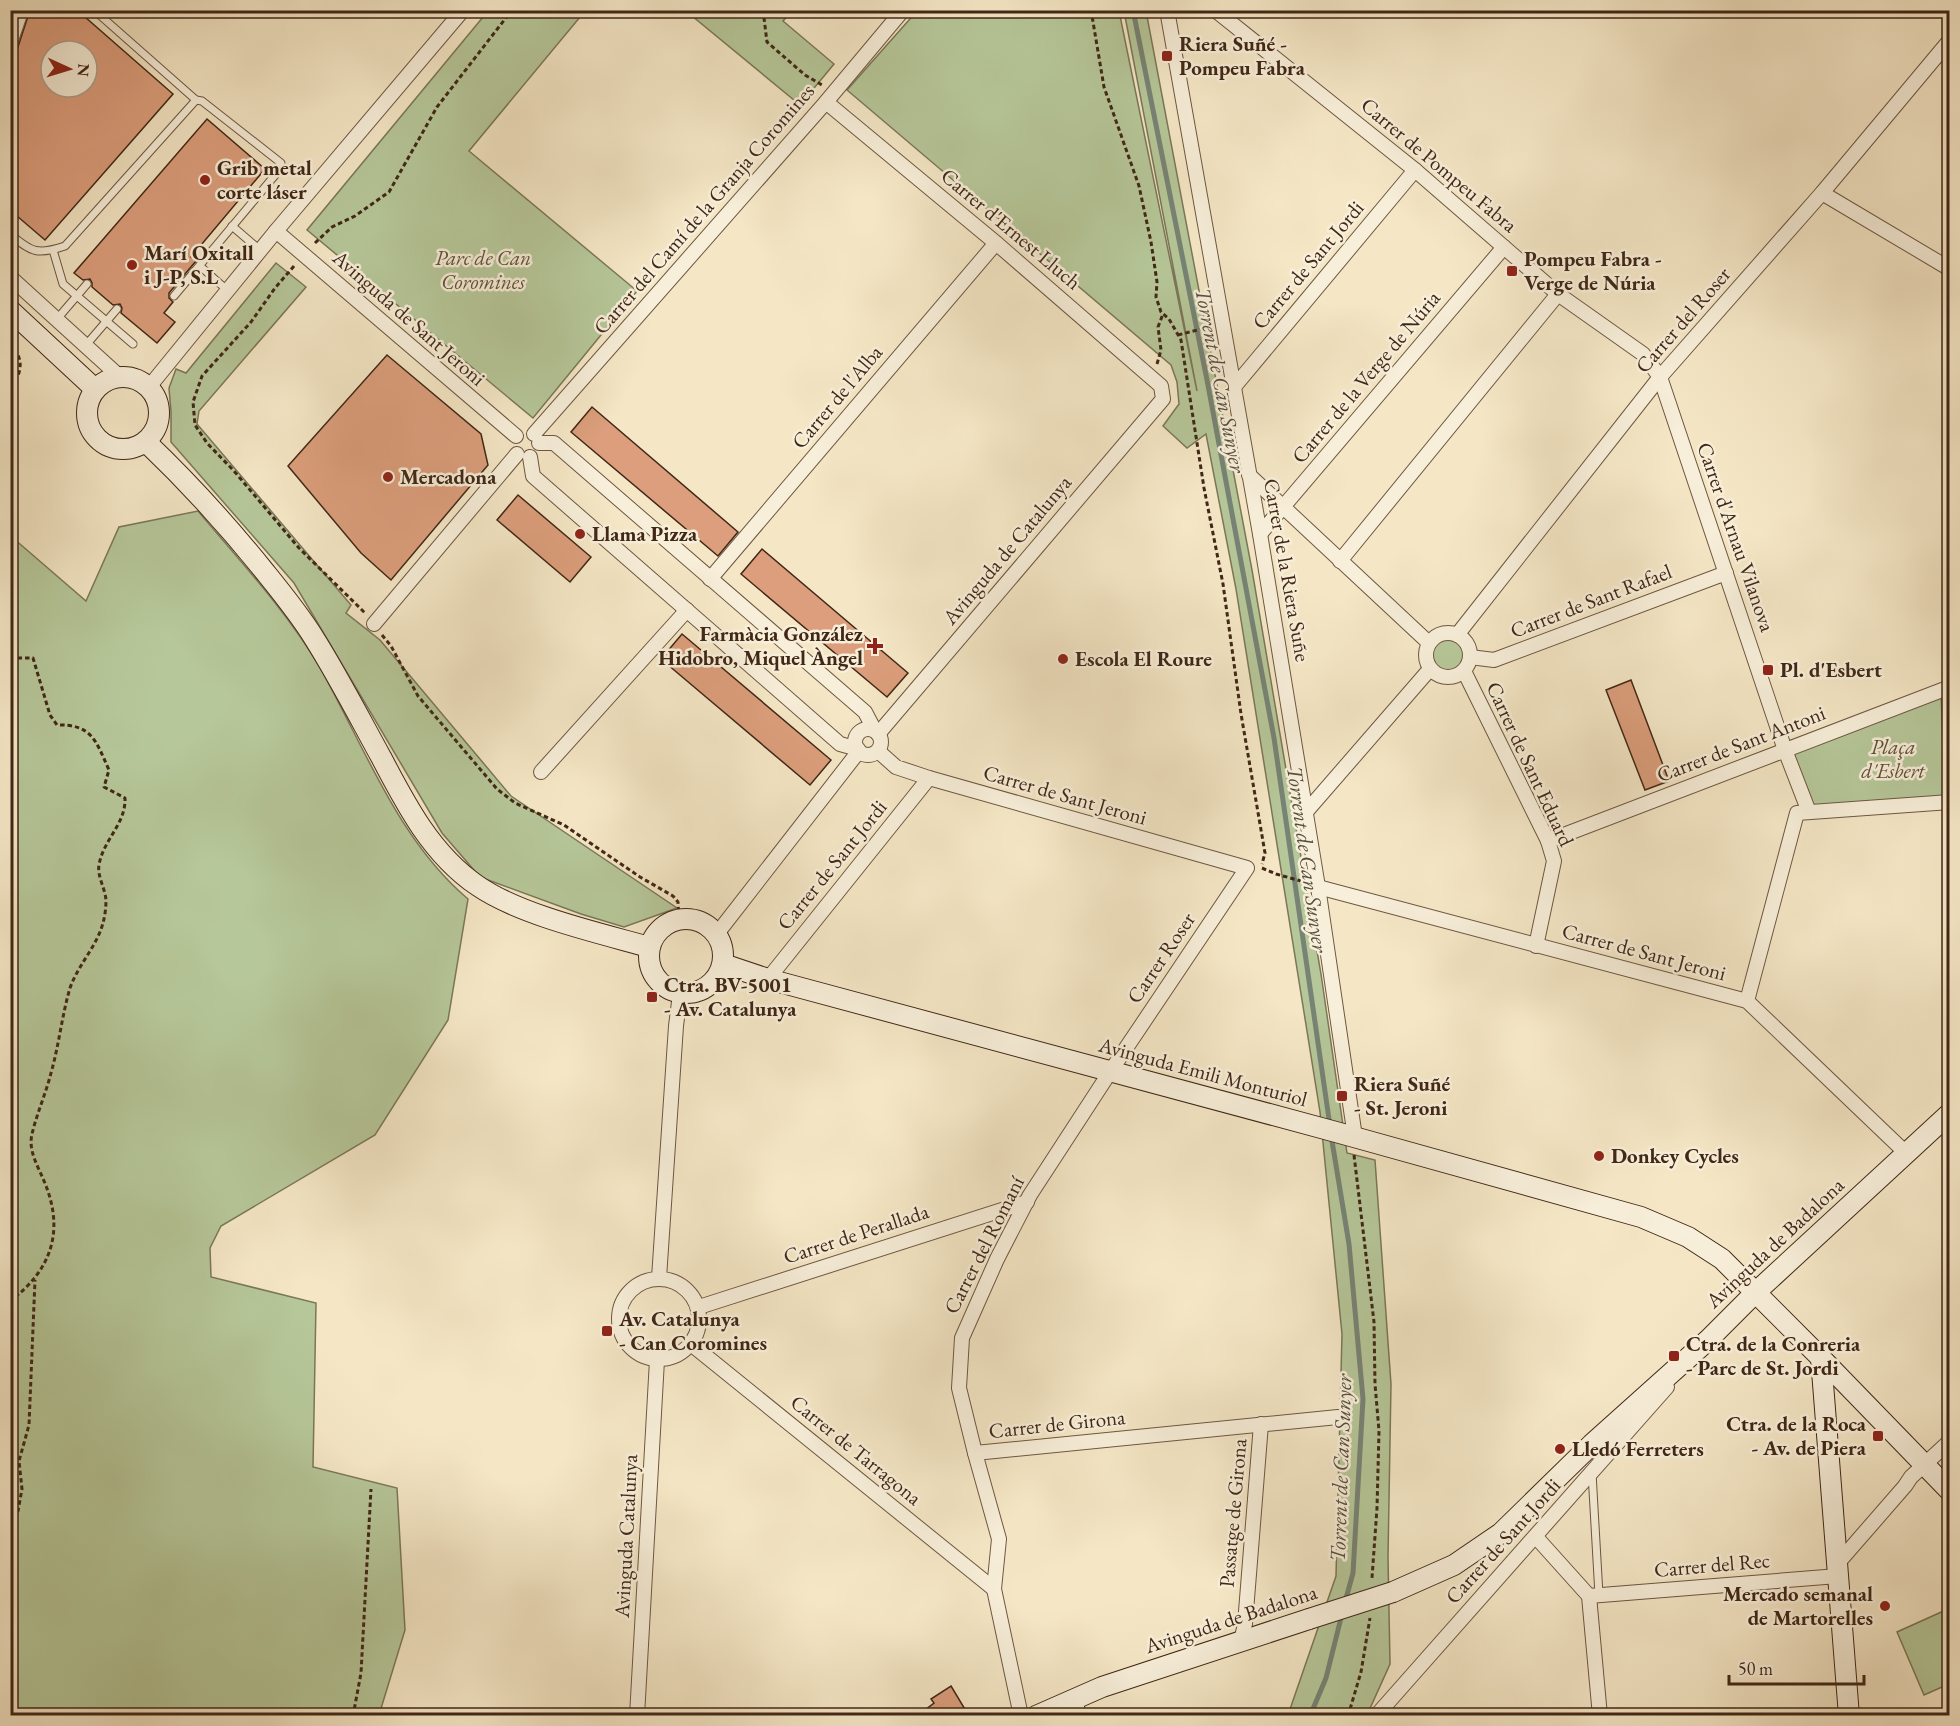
<svg xmlns="http://www.w3.org/2000/svg" width="1960" height="1726" font-family="'EB Garamond',serif">
<rect width="100%" height="100%" fill="#f5e7c6"/>
<filter id="stains"><feTurbulence type="fractalNoise" baseFrequency=".00333" numOctaves="4"/><feColorMatrix values="0 0 0 0 .2 0 0 0 0 .09 0 0 0 0 .02 0 0 0 .5 -.17"/></filter>
<radialGradient id="worn" r=".72"><stop offset=".6" stop-color="#630" stop-opacity="0"/><stop offset="1" stop-color="#630" stop-opacity=".3"/></radialGradient>
<!-- green -->
<g fill="#b6c799" stroke="#7b7758" stroke-width="1.5">
<polygon points="488,11 585,11 469,151 637,291 533,418 307,230"/>
<polygon points="686,11 792,11 783,21 834,64 800,105"/>
<polygon points="917,11 1119,11 1197,391 1124,11 1146,11 1252,570 1321,974 1347,1153 1375,1160 1391,1384 1388,1557 1390,1664 1367,1715 1288,1715 1336,1576 1342,1334 1320,1112 1236,589 1206,434 1187,448 1163,426 1179,404 1177,382 1171,365 847,90"/>
<polygon points="276,263 306,287 199,411 197,424 351,605 346,613 380,640 511,796 677,908 624,927 581,914 480,877 442,833 294,583 171,442 171,412 169,388 176,369 186,373"/>
<path d="M11,488L13,538L86,601L119,527L198,511C240,561 286,610 319,666C364,745 397,839 468,899L448,1020L375,1135L221,1226L210,1248L211,1277L316,1303L313,1467L397,1488L405,1630L379,1715H11Z"/>
<circle cx="1448" cy="655" r="22"/>
<polygon points="1941,690 1945,803 1811,810 1789,751"/>
<polygon points="1948,1609 1949,1684 1924,1695 1897,1632"/>
</g>
<g fill="none" stroke-linecap="round" stroke-linejoin="round">
<!-- stream -->
<g stroke="#778375" stroke-width="5">
<polyline points="1133,10 1207,380 1274,738 1330,1126"/>
<polyline points="1331,1135 1349,1244 1363,1399 1353,1573 1345,1602"/>
<polyline points="1310,1716 1326,1678 1342,1614"/>
</g>
</g>
<!-- building -->
<g fill="#dc9e7c" stroke="#402716" stroke-width="1.5" fill-rule="evenodd">
<path d="M30,10H77L173,94L45,240L10,210V60L15,56ZM51,51H87V87H51Z"/>
<polygon points="207,119 265,169 191,257 196,261 169,293 169,298 173,302 164,313 175,322 157,343 121,313 122,308 120,304 113,305 92,287 92,283 90,279 83,280 74,273"/>
<polygon points="387,355 481,434 488,465 391,580 361,553 288,466"/>
<polygon points="592,407 738,532 718,556 571,432"/>
<polygon points="518,495 591,557 570,582 497,520"/>
<polygon points="762,549 908,673 887,697 741,574"/>
<polygon points="682,634 831,760 810,785 661,659"/>
<polygon points="1631,680 1669,781 1645,790 1606,690"/>
<polygon points="951,1686 969,1716 917,1716 934,1703 931,1699"/>
</g>
<g fill="none" stroke-linecap="round" stroke-linejoin="round">
<defs>
<g id="lane">
<polyline points="94,10 196,100 202,101 281,163 281,168 174,296"/>
<polyline points="10,54 25,10"/>
<polyline points="232,226 260,250"/>
<path d="M10,234C32,253 38,255 65,246L196,100"/>
<polyline points="53,250 63,284 133,344"/>
<polyline points="200,266 227,290"/>
<polyline points="57,319 87,284"/>
<polyline points="86,345 117,309"/>
<polyline points="1592,1473 1599,1595"/>
</g>
<g id="street">
<polyline points="1167,10 1260,534 1318,887 1355,1137"/>
<polyline points="1215,10 1415,170 1558,294 1643,354 1660,377 1785,750 1809,812"/>
<polyline points="826,102 996,243 1161,386 1163,399 878,734"/>
<polyline points="1822,193 1950,269"/>
<polyline points="276,231 516,436"/>
<polyline points="10,277 120,377"/>
<polyline points="149,387 276,231 463,10"/>
<polyline points="1234,387 1415,170"/>
<polyline points="534,434 826,102 903,10"/>
<polyline points="539,443 554,443 865,712 875,731"/>
<polyline points="530,457 533,476 840,744 858,749"/>
<polyline points="1249,475 1429,643"/>
<polyline points="1260,534 1504,247"/>
<polyline points="1340,561 1558,294"/>
<polyline points="710,579 996,243"/>
<polyline points="374,624 517,454"/>
<circle cx="1448" cy="655" r="22"/>
<polyline points="1457,635 1660,377 1822,193 1950,40"/>
<polyline points="1470,657 1494,660 1726,573"/>
<polyline points="1464,671 1548,841 1554,861 1536,946"/>
<circle cx="868" cy="742" r="13"/>
<polyline points="878,751 896,767 929,778 1247,868 1110,1072 1030,1195 997,1259 962,1338 959,1388 975,1453"/>
<polyline points="541,772 687,610"/>
<polyline points="1305,813 1430,669"/>
<polyline points="1548,841 1950,687"/>
<polyline points="1318,887 1747,1001 1906,1153"/>
<polyline points="716,935 859,751"/>
<polyline points="768,979 929,778"/>
<polyline points="1747,1001 1797,813 1950,802"/>
<polyline points="659,1278 676,1026 680,994"/>
<circle cx="659" cy="1319" r="40"/>
<polyline points="699,1307 1027,1202"/>
<polyline points="691,1344 994,1589"/>
<polyline points="1536,1537 1589,1596 1600,1716"/>
<polyline points="1838,1563 1905,1486 1911,1477 1950,1441"/>
<polyline points="1589,1596 1838,1576"/>
<polyline points="1241,1641 1245,1624 1261,1424"/>
<polyline points="1076,1698 1078,1716"/>
<polyline points="637,1716 657,1360"/>
<polyline points="1021,1716 994,1589 999,1539 975,1453 1338,1417"/>
<polyline points="1376,1716 1667,1387"/>
</g>
<g id="secondary">
<polyline points="10,310 95,389"/>
<circle cx="123" cy="413" r="36"/>
<path d="M146,442C189,483 228,526 265,572C282,593 300,615 314,638C338,676 359,717 381,757C406,805 432,855 478,886C520,915 599,933 649,947"/>
<circle cx="686" cy="956" r="37"/>
<polyline points="723,964 768,979 1336,1132 1641,1217 1688,1237 1722,1259 1821,1358 1950,1491"/>
<polyline points="1821,1358 1849,1716"/>
<polyline points="1393,1592 1454,1565 1501,1533 1592,1444 1708,1340 1756,1292 1950,1113"/>
<polyline points="1036,1716 1102,1687 1309,1619"/>
</g>
</defs>
<!-- lane casing -->
<use href="#lane" stroke="#6d5742" stroke-width="9"/>
<!-- street casing -->
<use href="#street" stroke="#6d5742" stroke-width="16"/>
<!-- secondary casing -->
<use href="#secondary" stroke="#402716" stroke-width="22"/>
<!-- path -->
<g stroke="#402716" stroke-width="3" stroke-dasharray="4.5 3" stroke-linecap="butt">
<polyline points="763,10 767,42 805,75 822,85"/>
<polyline points="1091,10 1104,87 1139,186 1151,242 1157,282 1156,297 1161,312 1169,319 1181,340 1204,488 1223,584 1241,714 1265,853 1262,864"/>
<polyline points="315,243 332,227 355,216 389,192 437,107 512,10"/>
<polyline points="294,266 275,288 251,322 202,376 193,402 195,425 207,443 234,471 299,548 365,613"/>
<polyline points="1178,335 1209,327"/>
<path d="M10,343C24,358 23,373 10,388"/>
<polyline points="1157,364 1161,350 1158,327 1163,314"/>
<polyline points="382,635 391,646 418,696 497,789 515,803 564,825 640,877 673,896 678,902 679,920"/>
<path d="M10,658H33L50,715L57,725C92,724 96,741 109,770L104,787L125,798C126,824 103,840 99,865C97,876 105,888 106,900C106,907 105,916 103,923C97,946 78,965 70,988C62,1015 59,1045 51,1073C46,1093 37,1113 32,1134C28,1151 38,1166 44,1181C65,1230 52,1270 10,1301"/>
<polyline points="1262,868 1276,874 1301,881"/>
<polyline points="1354,1155 1374,1322 1375,1384 1379,1431 1377,1508 1372,1578"/>
<polyline points="10,1525 18,1511 22,1489 19,1461 29,1425 35,1280"/>
<polyline points="353,1716 361,1673 371,1489"/>
<polyline points="1348,1716 1361,1672 1370,1618"/>
</g>
<!-- lane -->
<use href="#lane" stroke="#f8efda" stroke-width="7"/>
<!-- street -->
<use href="#street" stroke="#f8efda" stroke-width="14"/>
<!-- secondary -->
<use href="#secondary" stroke="#f8efda" stroke-width="20"/>
<defs>
<polyline id="secondary-bridge" points="1309,1619 1393,1592"/>
</defs>
<!-- secondary-bridge casing -->
<use href="#secondary-bridge" stroke="#402716" stroke-width="22" stroke-linecap="butt"/>
<!-- secondary-bridge -->
<use href="#secondary-bridge" stroke="#f8efda" stroke-width="20"/>
</g>
<!-- markers -->
<g fill="#8f2418" stroke="#f8efda" stroke-width="2">
<rect x="1161" y="50" width="12" height="12" rx="3"/>
<circle cx="205" cy="180" r="6"/>
<circle cx="132" cy="265" r="6"/>
<rect x="1506" y="265" width="12" height="12" rx="3"/>
<circle cx="388" cy="477" r="6"/>
<circle cx="580" cy="534" r="6"/>
<path d="M872 637h6v6h6v6h-6v6h-6v-6h-6v-6h6z"/>
<circle cx="1063" cy="659" r="6"/>
<rect x="1762" y="664" width="12" height="12" rx="3"/>
<rect x="646" y="991" width="12" height="12" rx="3"/>
<rect x="1336" y="1090" width="12" height="12" rx="3"/>
<circle cx="1599" cy="1156" r="6"/>
<rect x="601" y="1325" width="12" height="12" rx="3"/>
<rect x="1668" y="1350" width="12" height="12" rx="3"/>
<rect x="1872" y="1430" width="12" height="12" rx="3"/>
<circle cx="1560" cy="1449" r="6"/>
<circle cx="1885" cy="1606" r="6"/>
</g>
<g text-anchor="middle" stroke-width="5" stroke-linejoin="round" paint-order="stroke">
<!-- poi labels -->
<g font-size="21" font-weight="bold" fill="#402716" stroke="#f8efda" text-anchor="start">
<text x="1179" y="51">Riera Suñé -<tspan x="1179" dy="24">Pompeu Fabra</tspan></text>
<text x="217" y="175">Grib metal<tspan x="217" dy="24">corte láser</tspan></text>
<text x="144" y="260">Marí Oxitall<tspan x="144" dy="24">i J-P, S.L</tspan></text>
<text x="1524" y="266">Pompeu Fabra -<tspan x="1524" dy="24">Verge de Núria</tspan></text>
<text x="400" y="484">Mercadona</text>
<text x="592" y="541">Llama Pizza</text>
<text x="863" y="641" text-anchor="end">Farmàcia González<tspan x="863" dy="24">Hidobro, Miquel Àngel</tspan></text>
<text x="1075" y="666">Escola El Roure</text>
<text x="1780" y="677">Pl. d'Esbert</text>
<text x="664" y="992">Ctra. BV-5001<tspan x="664" dy="24">- Av. Catalunya</tspan></text>
<text x="1354" y="1091">Riera Suñé<tspan x="1354" dy="24">- St. Jeroni</tspan></text>
<text x="1611" y="1163">Donkey Cycles</text>
<text x="619" y="1326">Av. Catalunya<tspan x="619" dy="24">- Can Coromines</tspan></text>
<text x="1686" y="1351">Ctra. de la Conreria<tspan x="1686" dy="24">- Parc de St. Jordi</tspan></text>
<text x="1866" y="1431" text-anchor="end">Ctra. de la Roca<tspan x="1866" dy="24">- Av. de Piera</tspan></text>
<text x="1572" y="1456">Lledó Ferreters</text>
<text x="1873" y="1601" text-anchor="end">Mercado semanal<tspan x="1873" dy="24">de Martorelles</tspan></text>
</g>
<!-- street labels -->
<g font-size="21" fill="#402716" stroke="#f8efda">
<text transform="translate(1439 165) rotate(40)" y="7">Carrer de Pompeu Fabra</text>
<text transform="translate(704 209) rotate(-49)" y="7">Carrer del Camí de la Granja Coromines</text>
<text transform="translate(1011 229) rotate(40)" y="7">Carrer d'Ernest Lluch</text>
<text transform="translate(1308 265) rotate(-50)" y="7">Carrer de Sant Jordi</text>
<text transform="translate(409 318) rotate(41)" y="7">Avinguda de Sant Jeroni</text>
<text transform="translate(1683 320) rotate(-49)" y="7">Carrer del Roser</text>
<text transform="translate(1366 377) rotate(-50)" y="7">Carrer de la Verge de Núria</text>
<text transform="translate(837 397) rotate(-50)" y="7">Carrer de l'Alba</text>
<text transform="translate(1736 537) rotate(71)" y="7">Carrer d'Arnau Vilanova</text>
<text transform="translate(1007 550) rotate(-50)" y="7">Avinguda de Catalunya</text>
<text transform="translate(1287 570) rotate(80)" y="7">Carrer de la Riera Suñe</text>
<text transform="translate(1591 601) rotate(-21)" y="7">Carrer de Sant Rafael</text>
<text transform="translate(1741 744) rotate(-21)" y="7">Carrer de Sant Antoni</text>
<text transform="translate(1530 764) rotate(65)" y="7">Carrer de Sant Eduard</text>
<text transform="translate(1065 795) rotate(16)" y="7">Carrer de Sant Jeroni</text>
<text transform="translate(832 865) rotate(-51)" y="7">Carrer de Sant Jordi</text>
<text transform="translate(1644 952) rotate(15)" y="7">Carrer de Sant Jeroni</text>
<text transform="translate(1161 958) rotate(-56)" y="7">Carrer Roser</text>
<text transform="translate(1203 1072) rotate(15)" y="7">Avinguda Emili Monturiol</text>
<text transform="translate(856 1234) rotate(-18)" y="7">Carrer de Perallada</text>
<text transform="translate(1775 1243) rotate(-43)" y="7">Avinguda de Badalona</text>
<text transform="translate(984 1245) rotate(-63)" y="7">Carrer del Romaní</text>
<text transform="translate(1057 1424) rotate(-6)" y="7">Carrer de Girona</text>
<text transform="translate(856 1450) rotate(39)" y="7">Carrer de Tarragona</text>
<text transform="translate(1233 1513) rotate(-85)" y="7">Passatge de Girona</text>
<text transform="translate(626 1536) rotate(-87)" y="7">Avinguda Catalunya</text>
<text transform="translate(1503 1541) rotate(-48)" y="7">Carrer de Sant Jordi</text>
<text transform="translate(1712 1565) rotate(-5)" y="7">Carrer del Rec</text>
<text transform="translate(1231 1619) rotate(-18)" y="7">Avinguda de Badalona</text>
</g>
<!-- park labels -->
<g font-size="21" font-style="italic" fill="#5e4f37" stroke="#f8efda">
<text x="483" y="265">Parc de Can<tspan x="483" dy="24">Coromines</tspan></text>
<text x="1893" y="754">Plaça<tspan x="1893" dy="24">d'Esbert</tspan></text>
</g>
<!-- water labels -->
<g font-size="22" font-style="italic" fill="#574d3e" stroke="#f8efda">
<text transform="translate(1221 380) rotate(79)" y="8">Torrent de Can Sunyer</text>
<text transform="translate(1308 859) rotate(82)" y="8">Torrent de Can Sunyer</text>
<text transform="translate(1340 1468) rotate(-88)" y="8">Torrent de Can Sunyer</text>
</g>
</g>
<!-- margin -->
<rect width="1960" height="1726" fill="none" stroke="#f5e7c6" stroke-width="36"/>
<rect x="12" y="12" width="1936" height="1702" fill="none" stroke="#402716" stroke-width="3"/>
<rect x="18" y="18" width="1924" height="1690" fill="none" stroke="#402716" stroke-width="1.5"/>
<!-- north arrow -->
<g transform="translate(69 69) rotate(94)"><circle r="28" fill="#f8efda" stroke="#ae9f8c" stroke-width="1.5"/>
<path d="M0-4.5L10 22L0 15L-10 22Z" fill="#8f2418"/>
<text y="-9" font-size="16" font-weight="bold" text-anchor="middle" fill="#402716">N</text>
</g>
<!-- scale -->
<path d="M1729 1675v9h135v-9" fill="none" stroke="#402716" stroke-width="3"/>
<text x="1738" y="1675" font-size="18" fill="#402716" stroke="#f8efda" stroke-width="4.5" paint-order="stroke">50 m</text>
<rect width="100%" height="100%" filter="url(#stains)"/>
<rect width="100%" height="100%" fill="url(#worn)"/>
</svg>
